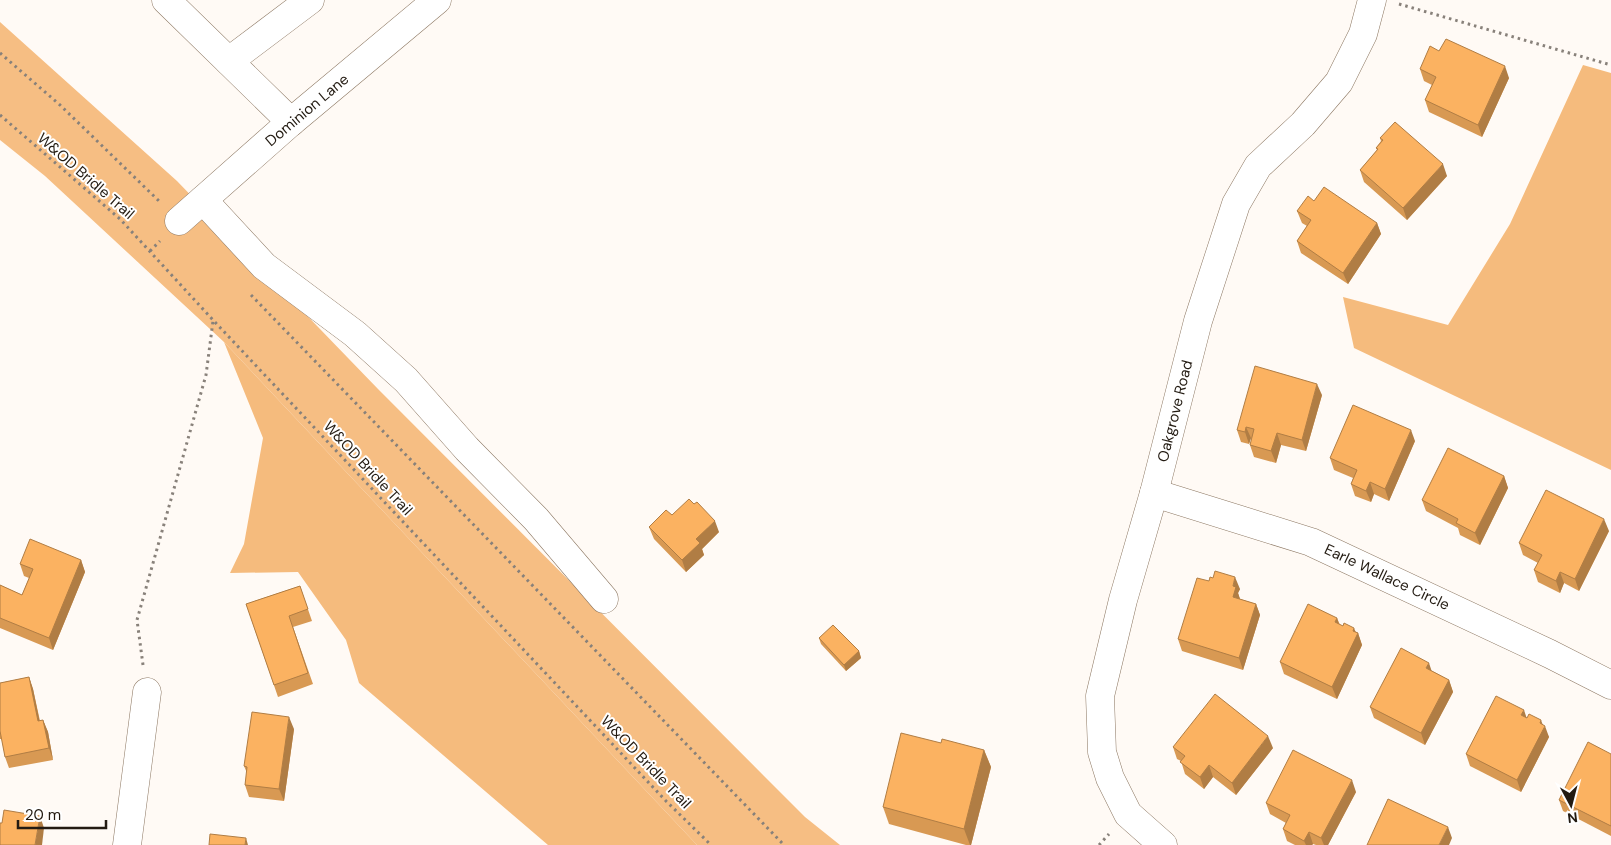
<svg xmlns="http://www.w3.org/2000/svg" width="1611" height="845" font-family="'DM Sans',sans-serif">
<rect width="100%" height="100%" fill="#fffaf5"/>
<!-- green -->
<polygon fill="#f6be83" points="0,22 177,181 378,389 805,817 840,845 697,845 224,342 45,176 0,140"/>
<!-- forest -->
<g fill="#f5bb7d">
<polygon points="1583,65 1611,73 1611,470 1354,348 1343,297 1448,325 1510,224"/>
<polygon points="224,342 697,845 548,845 359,683 346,640 298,572 230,573 244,544 263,438"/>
</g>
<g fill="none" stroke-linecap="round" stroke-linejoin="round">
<defs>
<g id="minor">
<polyline points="166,0 291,122"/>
<polyline points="229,61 310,0"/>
<polyline points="203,200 264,266 355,334 406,380 467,449 536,519 604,599"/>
<polyline points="179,221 291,122 437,0"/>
<polyline points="1154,493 1311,542 1550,654 1611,685"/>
<polyline points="127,845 147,692"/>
<polyline points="1163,845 1128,814 1110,778 1102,752 1100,696 1123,600 1154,493 1198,321 1236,204 1258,166 1303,124 1339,82 1363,34 1372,0"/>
</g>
</defs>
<!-- minor casing -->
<use href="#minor" stroke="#8c7762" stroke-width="29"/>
<!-- path -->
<g stroke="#88817a" stroke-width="3" stroke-dasharray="2.5 4" stroke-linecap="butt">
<polyline points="1399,4 1611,65"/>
<polyline points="0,53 60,105 159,201"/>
<polyline points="0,115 120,219 213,320 666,801 711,845"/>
<polyline points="150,251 160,241"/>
<polyline points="251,295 784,845"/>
<polyline points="143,665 137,620 206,375 213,321"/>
<polyline points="1099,845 1109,834"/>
</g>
<!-- minor -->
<use href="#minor" stroke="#fff" stroke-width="28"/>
</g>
<!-- wall -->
<g fill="#d89953">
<polygon points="1439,51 1509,78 1482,137 1429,112 1425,100 1432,85 1424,81 1420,69"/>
<polygon points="1380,138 1447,176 1407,220 1364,182 1360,170 1377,150 1376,148 1381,141"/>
<polygon points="1314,201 1377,223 1381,234 1348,284 1301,253 1297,241 1307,226 1302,223 1297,211"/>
<polygon points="1322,395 1306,451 1281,445 1276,463 1254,457 1250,445 1252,439 1251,438 1249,444 1241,442 1237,430"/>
<polygon points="1415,441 1389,501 1374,494 1371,502 1355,496 1351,484 1353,478 1334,470 1330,458"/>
<polygon points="1504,476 1508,488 1480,545 1460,535 1458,528 1426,511 1422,500"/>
<polygon points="672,515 719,532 702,549 704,555 686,572 654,539 649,527"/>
<polygon points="1609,531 1579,591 1564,583 1560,593 1538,582 1534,570 1538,563 1523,555 1519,543"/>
<polygon points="81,560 85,572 53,650 0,628 0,585 22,595 29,578 24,576 20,564"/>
<polygon points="1209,581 1240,589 1238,593 1240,599 1256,604 1260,615 1243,670 1182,651 1178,639"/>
<polygon points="300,586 312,621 293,627 313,684 278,697 246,604"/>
<polygon points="1337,618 1340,625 1358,633 1362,645 1337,699 1284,674 1280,662"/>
<polygon points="819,638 859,651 861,658 846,671 821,644"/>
<polygon points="1432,671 1449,680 1453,692 1425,745 1374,718 1370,707"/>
<polygon points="29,677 33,689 40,721 43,720 48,732 53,760 9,768 5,757 2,739 0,739 0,683"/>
<polygon points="1527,718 1542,725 1549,737 1521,792 1470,766 1466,754"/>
<polygon points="294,729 284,801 249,797 245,785 247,773 244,766"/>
<polygon points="1173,747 1273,748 1236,795 1213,777 1204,789 1185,774 1181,761 1177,759"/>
<polygon points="984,750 991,767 971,845 966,845 889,824 883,807"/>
<polygon points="1611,754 1611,836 1563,811 1559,800"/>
<polygon points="1356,792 1328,845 1316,845 1313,844 1312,845 1295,845 1287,841 1283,829 1286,823 1270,814 1266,803"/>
</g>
<!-- shaded-wall -->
<g fill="#b07d44">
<polygon points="1505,66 1509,78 1482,137 1478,125"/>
<polygon points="1443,164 1447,176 1407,220 1403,208"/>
<polygon points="1377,223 1381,234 1348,284 1343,273"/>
<polygon points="1317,384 1322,395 1306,451 1302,440"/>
<polygon points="1246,427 1251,438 1249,444 1245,432"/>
<polygon points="1411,430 1415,441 1389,501 1385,489"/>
<polygon points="1277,433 1281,445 1276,463 1271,451"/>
<polygon points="1504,476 1508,488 1480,545 1475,533"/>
<polygon points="1370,482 1374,494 1371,502 1366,491"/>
<polygon points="1604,519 1609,531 1579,591 1575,579"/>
<polygon points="715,521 719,532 702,549 704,555 686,572 682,560 696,539"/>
<polygon points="81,560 85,572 53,650 49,638"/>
<polygon points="1560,572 1564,583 1560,593 1556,581"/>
<polygon points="1235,577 1240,589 1238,593 1240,599 1233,597 1233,586"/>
<polygon points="1256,604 1260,615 1243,670 1239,658"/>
<polygon points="1337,618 1341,630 1335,622"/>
<polygon points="1354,628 1357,635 1358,633 1362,645 1337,699 1332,687"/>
<polygon points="859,651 861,658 846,671 844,665"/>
<polygon points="1429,663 1433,675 1426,668"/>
<polygon points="29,677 33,689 42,733 38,721"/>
<polygon points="1449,680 1453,692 1425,745 1421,733"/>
<polygon points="1524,710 1528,722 1521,715"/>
<polygon points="289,717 294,729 284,801 279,789"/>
<polygon points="43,720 48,732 53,760 49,748"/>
<polygon points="1541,720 1544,728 1545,726 1549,737 1521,792 1517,780"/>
<polygon points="1268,736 1273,748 1236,795 1232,783"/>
<polygon points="984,750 991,767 971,845 970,845 964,829"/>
<polygon points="1209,765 1213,777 1204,789 1200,777"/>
<polygon points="1352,780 1356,792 1328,845 1324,845 1321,838"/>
<polygon points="40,816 44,828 42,845 35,845"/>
<polygon points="1448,827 1452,838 1449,845 1439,845"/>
<polygon points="1309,832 1313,844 1312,845 1306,845 1304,841"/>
<polygon points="246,838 248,845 245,845"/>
</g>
<!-- building -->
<g fill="#fbb261" stroke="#b07d44">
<polygon points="1446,39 1505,66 1478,125 1425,100 1436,77 1420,69 1430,46 1439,51"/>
<polygon points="1395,122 1443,164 1403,208 1360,170 1378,149 1376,148 1383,140 1380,138"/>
<polygon points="1324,187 1377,223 1343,273 1297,241 1311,220 1297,211 1308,196 1314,201"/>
<polygon points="1255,366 1317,384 1302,440 1277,433 1271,451 1250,445 1254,429 1246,427 1245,432 1237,430"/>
<polygon points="1353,405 1411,430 1385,489 1370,482 1366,491 1351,484 1357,470 1330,458"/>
<polygon points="1448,448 1504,476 1475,533 1456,523 1458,519 1422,500"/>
<polygon points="1546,490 1604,519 1575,579 1560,572 1556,581 1534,570 1542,555 1519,543"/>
<polygon points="689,499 694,504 697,502 715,521 696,539 700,543 682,560 649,527 666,510 672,515"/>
<polygon points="30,539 81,560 49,638 0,618 0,585 22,595 33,569 20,564"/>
<polygon points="1215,571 1235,577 1233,586 1236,587 1233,597 1256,604 1239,658 1178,639 1197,578 1209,581 1210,577 1213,578"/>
<polygon points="300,586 308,609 289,616 308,673 274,685 246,604"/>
<polygon points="1308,604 1337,618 1335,622 1343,626 1344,623 1354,628 1353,631 1358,633 1332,687 1280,662"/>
<polygon points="833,625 859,651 844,665 819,638"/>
<polygon points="1401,648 1429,663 1426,668 1449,680 1421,733 1370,707"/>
<polygon points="29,677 38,721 43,720 49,748 5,757 0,731 0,683"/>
<polygon points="1215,694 1268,736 1232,783 1209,765 1200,777 1180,762 1185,756 1173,747"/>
<polygon points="1496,696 1524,710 1521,715 1527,718 1529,714 1541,720 1540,723 1545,726 1517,780 1466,754"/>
<polygon points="252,712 289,717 279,789 245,785 247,767 244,766"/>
<polygon points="901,733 941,743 942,739 984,750 964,829 883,807"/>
<polygon points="1588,742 1611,754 1611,826 1559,800"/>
<polygon points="1293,750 1352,780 1321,838 1309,832 1304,841 1283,829 1290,815 1266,803"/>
<polygon points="1388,799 1448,827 1439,845 1367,845"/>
<polygon points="4,810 40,816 35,845 0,845 0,823 2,823"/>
<polygon points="210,834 246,838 245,845 209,845"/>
</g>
<g text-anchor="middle" stroke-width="4" stroke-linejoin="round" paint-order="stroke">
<!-- street labels -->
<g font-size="15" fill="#231b12" stroke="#fff">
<text transform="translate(307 110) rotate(-40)" y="5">Dominion Lane</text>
<text transform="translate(86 176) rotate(41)" y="5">W&amp;OD Bridle Trail</text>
<text transform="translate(1175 411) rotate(-76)" y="5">Oakgrove Road</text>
<text transform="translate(368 468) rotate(47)" y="5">W&amp;OD Bridle Trail</text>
<text transform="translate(1387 577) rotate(25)" y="5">Earle Wallace Circle</text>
<text transform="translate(646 762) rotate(46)" y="5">W&amp;OD Bridle Trail</text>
</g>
</g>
<!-- north arrow -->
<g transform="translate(1571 805) rotate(173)" stroke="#ffffff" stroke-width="4" paint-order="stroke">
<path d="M0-4L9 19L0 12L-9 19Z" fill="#231b12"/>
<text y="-8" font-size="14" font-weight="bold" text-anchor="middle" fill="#231b12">N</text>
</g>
<!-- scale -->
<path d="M18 820v8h88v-8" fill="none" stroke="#231b12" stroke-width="2.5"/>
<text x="25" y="820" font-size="15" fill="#231b12" stroke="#ffffff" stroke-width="4" paint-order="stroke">20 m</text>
</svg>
